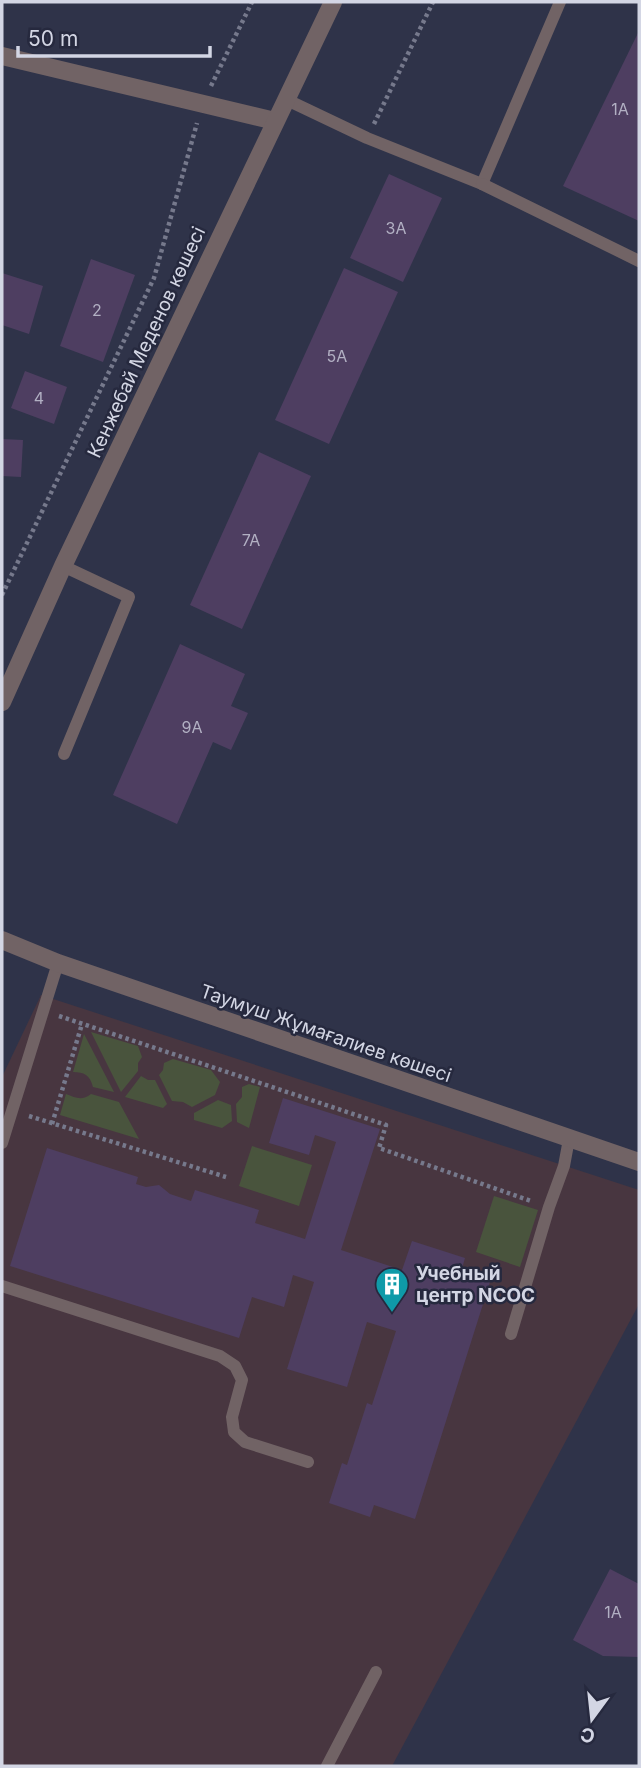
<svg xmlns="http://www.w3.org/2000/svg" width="641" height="1768" font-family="Inter,sans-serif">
<rect width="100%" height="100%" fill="#2f3349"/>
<!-- education -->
<polygon fill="#483640" points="41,995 639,1190 639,1304 392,1766 2,1766 2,1077"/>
<!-- green -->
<g fill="#49543d">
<polygon points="91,1032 138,1046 142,1057 138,1063 138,1071 121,1092"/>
<path d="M84,1034L114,1092L93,1087C90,1075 84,1072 73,1072Z"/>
<polygon points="173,1059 211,1070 220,1082 215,1095 192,1107 183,1102 172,1101 159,1075 163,1070 164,1063"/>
<polygon points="141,1076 148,1080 155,1080 167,1104 163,1108 125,1097"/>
<polygon points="249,1084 260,1087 249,1128 237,1122 236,1104 242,1097 242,1087"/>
<path d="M66,1094C76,1098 82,1101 91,1094L119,1102L139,1139L60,1115Z"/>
<polygon points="218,1100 231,1105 232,1121 222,1128 194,1120 194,1113"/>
<polygon points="252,1146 312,1165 299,1206 239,1186"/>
<polygon points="494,1196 538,1210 520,1267 476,1252"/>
</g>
<!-- building -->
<g fill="#4e3e61">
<polygon points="639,31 639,221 563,186"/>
<polygon points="389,174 442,198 403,282 350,258"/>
<polygon points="91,259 135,275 103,362 60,346"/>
<polygon points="344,268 398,292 329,444 275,420"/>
<polygon points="2,273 43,286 29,334 2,325"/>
<polygon points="25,371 67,387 54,424 11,408"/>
<polygon points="2,439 23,440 21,477 2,476"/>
<polygon points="259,452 311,476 242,629 190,605"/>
<polygon points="180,644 245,674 231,706 248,713 231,750 213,742 177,824 113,795"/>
<polygon points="283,1098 380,1129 341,1250 402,1270 412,1241 465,1258 461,1272 490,1282 415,1519 374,1505 370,1517 329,1503 342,1463 347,1465 367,1403 372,1405 396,1331 367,1322 347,1387 287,1369 314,1282 293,1275 284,1307 252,1297 239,1338 10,1266 47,1148 138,1177 136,1184 146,1187 159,1185 170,1194 191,1201 195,1190 259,1210 255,1223 305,1239 336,1142 315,1135 309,1155 269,1143"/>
<polygon points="610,1569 639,1584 639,1657 603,1656 573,1640"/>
</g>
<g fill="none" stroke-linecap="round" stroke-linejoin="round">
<!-- path -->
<g stroke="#76798c" stroke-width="4.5" stroke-dasharray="3.5 3.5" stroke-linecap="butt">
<polyline points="211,86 252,2"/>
<polyline points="374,124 433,2"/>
<polyline points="2,595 154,278 197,123"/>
<polyline points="59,1016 386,1125 379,1148 531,1201"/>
<polyline points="29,1116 226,1177"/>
<polyline points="52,1124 82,1024"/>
</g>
<!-- service -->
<g stroke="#716365" stroke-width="12">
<polyline points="285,99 367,138 482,184 560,2"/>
<polyline points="482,184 639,261"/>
<polyline points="63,566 129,597 64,754"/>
<polyline points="2,1143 58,963"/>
<polyline points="2,1286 220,1356 235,1366 242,1380 232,1417 234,1432 245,1442 308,1462"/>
<polyline points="511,1334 549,1207 564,1166 569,1139"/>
<polyline points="327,1766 376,1672"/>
</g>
<!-- minor -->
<g stroke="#716365" stroke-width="18">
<polyline points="2,56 275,121"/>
<polyline points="2,940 58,963 639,1162"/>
</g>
<!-- tertiary -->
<polyline stroke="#716365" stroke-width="18" points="2,702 63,566 333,2"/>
</g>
<!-- icons -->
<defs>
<symbol id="building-pin" viewBox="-11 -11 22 30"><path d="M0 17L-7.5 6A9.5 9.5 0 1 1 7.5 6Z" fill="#0f9aa8" stroke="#26293e"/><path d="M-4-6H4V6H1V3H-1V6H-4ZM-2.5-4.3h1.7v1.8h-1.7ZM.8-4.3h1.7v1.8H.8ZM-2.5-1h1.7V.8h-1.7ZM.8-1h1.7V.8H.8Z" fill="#fff"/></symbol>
</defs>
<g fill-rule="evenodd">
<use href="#building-pin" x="373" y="1265" width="38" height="52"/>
</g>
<g text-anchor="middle" stroke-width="5" stroke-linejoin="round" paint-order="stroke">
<!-- number labels -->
<g font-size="16" fill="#b2b0c3">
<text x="620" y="115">1А</text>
<text x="396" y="234">3А</text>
<text x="97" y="316">2</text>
<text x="337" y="362">5А</text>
<text x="39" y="404">4</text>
<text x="251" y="546">7А</text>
<text x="192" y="733">9А</text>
<text x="613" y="1618">1А</text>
</g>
<!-- street labels -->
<g font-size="19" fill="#d3d6e4" stroke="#26293e">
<text transform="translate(146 342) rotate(-65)" y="7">Кенжебай Меденов көшесі</text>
<text transform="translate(326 1033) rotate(19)" y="7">Таумуш Жұмағалиев көшесі</text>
</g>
<!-- poi labels -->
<g font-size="19" font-weight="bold" fill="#d3d6e4" stroke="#26293e" text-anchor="start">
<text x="416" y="1280">Учебный<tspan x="416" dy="22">центр NCOC</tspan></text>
</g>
</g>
<!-- border -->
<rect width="641" height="1768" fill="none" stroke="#d3d6e4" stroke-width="7"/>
<!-- north arrow -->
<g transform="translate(592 1719) rotate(195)" stroke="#26293e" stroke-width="5" paint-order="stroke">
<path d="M0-5L12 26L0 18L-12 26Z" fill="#d3d6e4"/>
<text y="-10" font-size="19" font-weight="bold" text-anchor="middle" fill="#d3d6e4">С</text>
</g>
<!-- scale -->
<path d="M18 46v10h192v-10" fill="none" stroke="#d3d6e4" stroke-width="3.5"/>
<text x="28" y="46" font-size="21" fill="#d3d6e4" stroke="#26293e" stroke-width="5" paint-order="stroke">50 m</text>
</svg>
